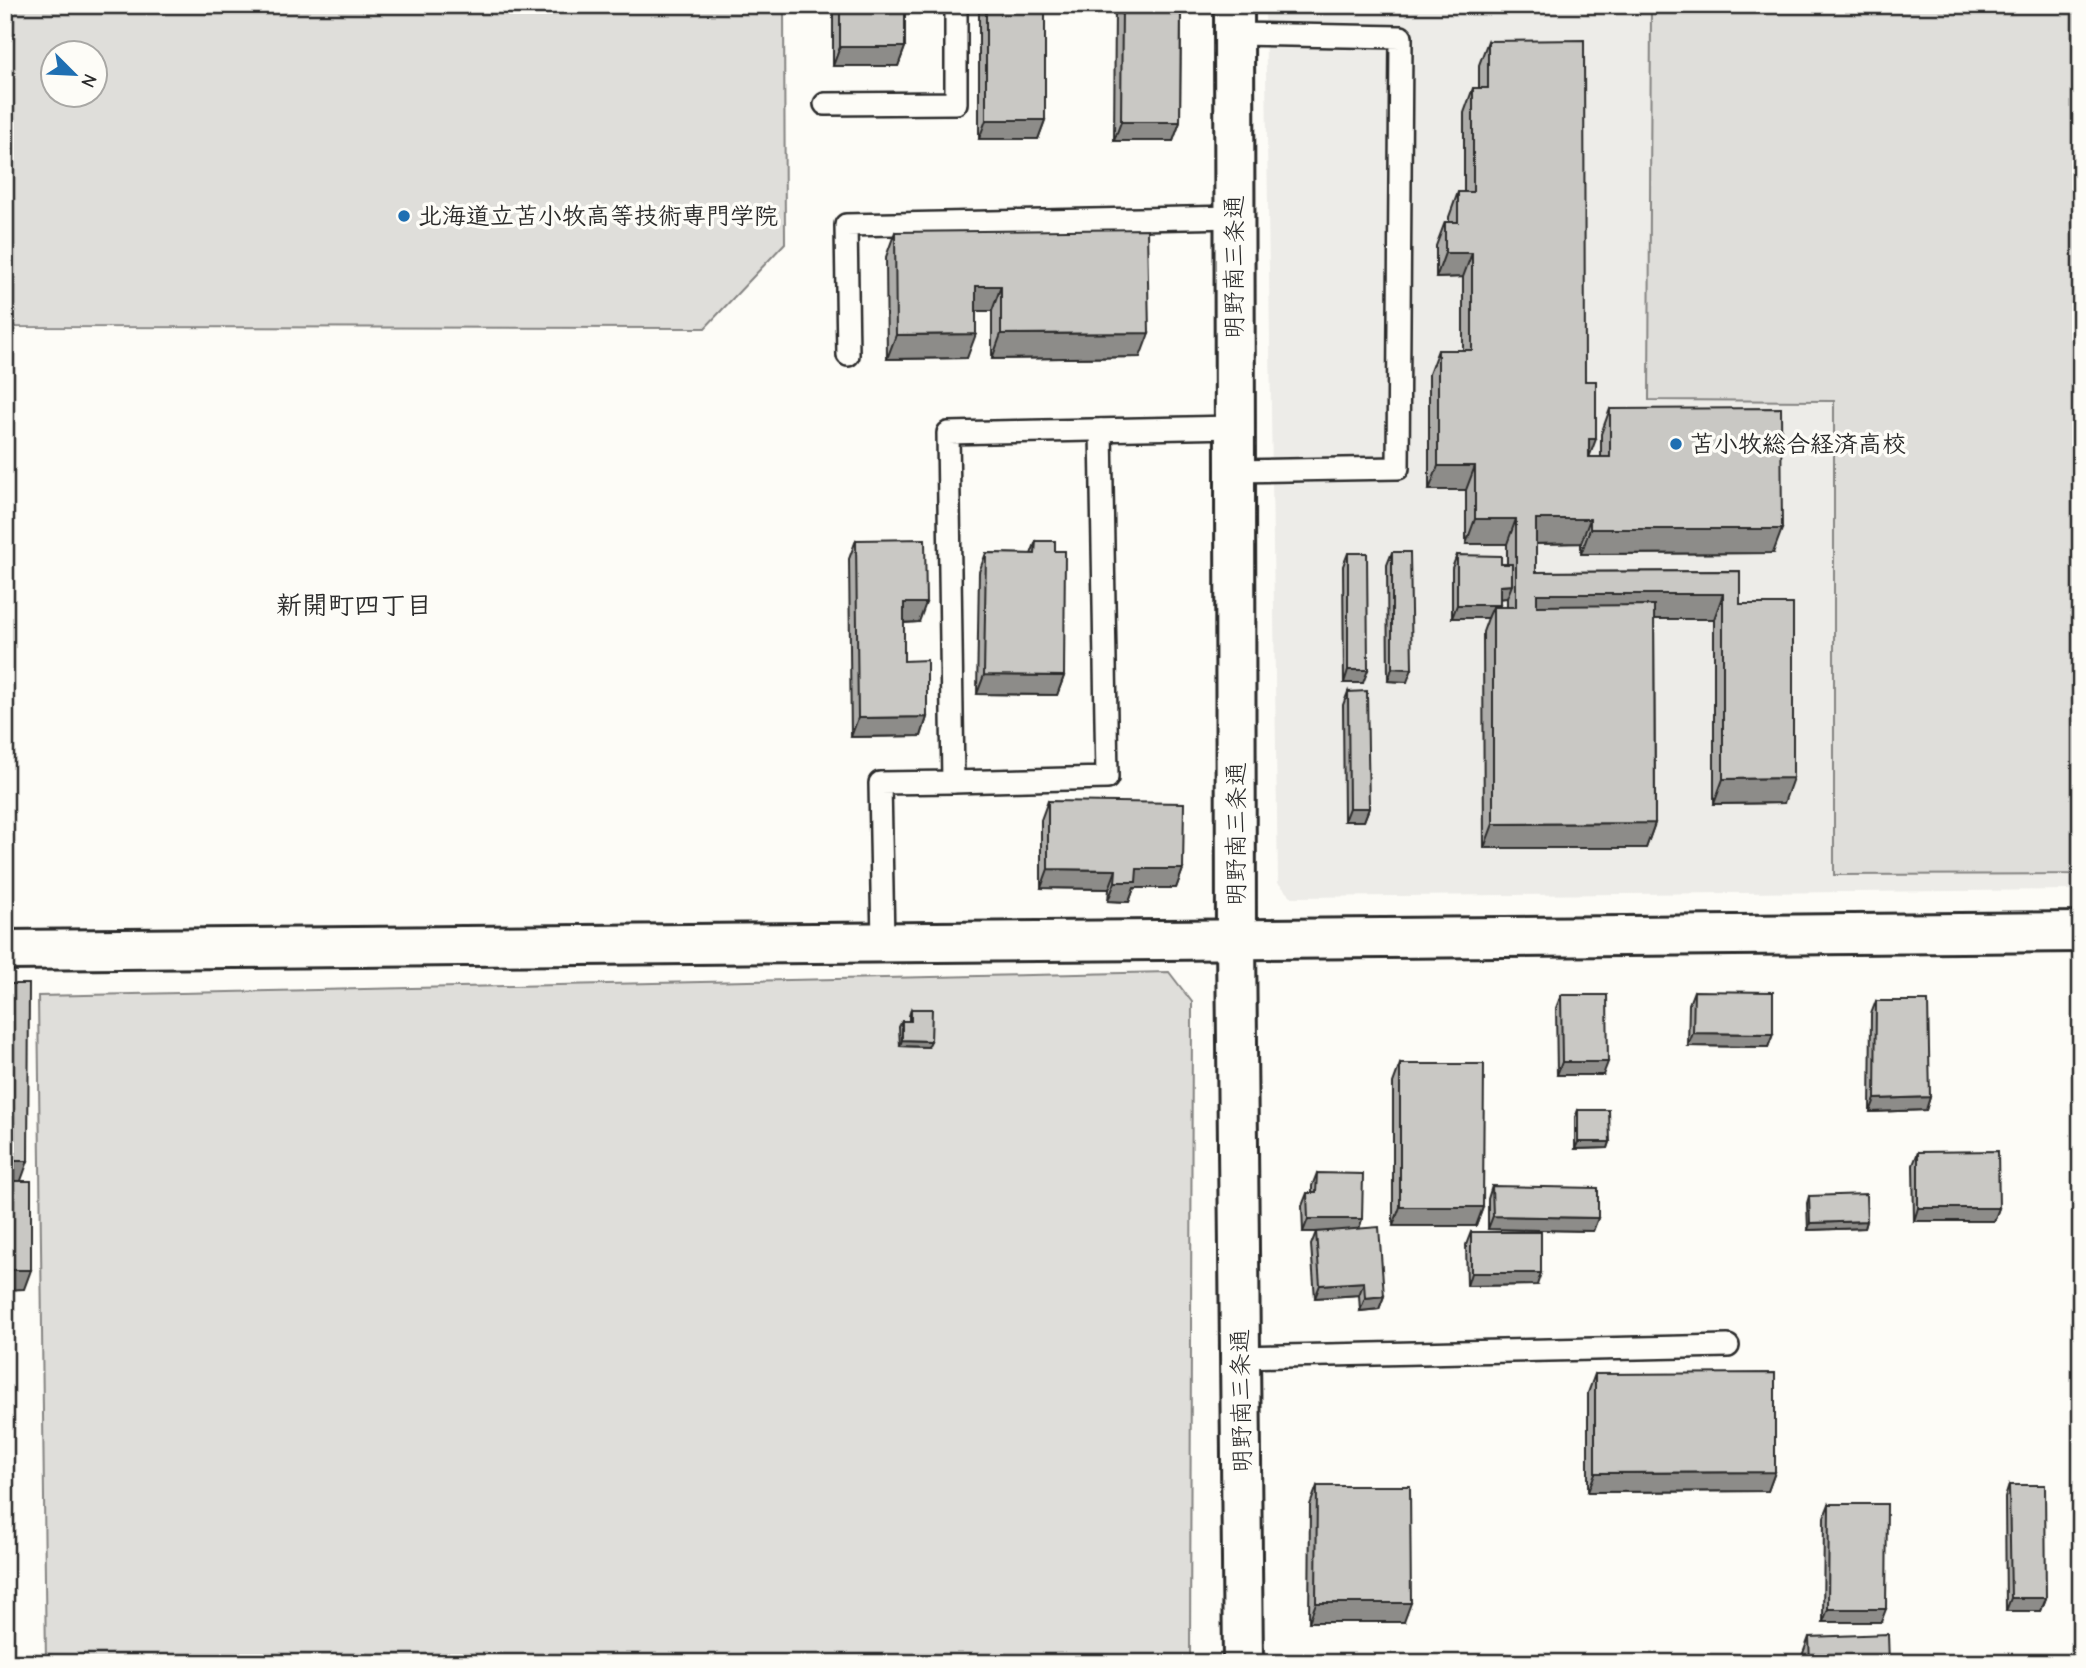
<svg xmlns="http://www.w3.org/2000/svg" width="2086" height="1668" font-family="'Comic Neue','Klee One',sans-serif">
<rect width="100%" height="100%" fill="#fdfcf7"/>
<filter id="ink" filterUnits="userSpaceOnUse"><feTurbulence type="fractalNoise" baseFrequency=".0143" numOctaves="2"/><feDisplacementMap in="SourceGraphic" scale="14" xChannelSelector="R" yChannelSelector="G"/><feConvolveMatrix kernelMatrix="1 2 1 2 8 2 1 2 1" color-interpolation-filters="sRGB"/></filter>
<g filter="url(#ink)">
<!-- built -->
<polygon fill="#edece8" points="1265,5 2081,5 2081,890 1292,897 1278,883"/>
<!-- green -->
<g fill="#dfdeda" stroke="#858482" stroke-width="2" fill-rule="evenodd">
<path d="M5,5H784L785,243L705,328L5,327ZM52,52H94V94H52Z"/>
<polygon points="1651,5 2081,5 2081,874 1834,875 1834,401 1649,400"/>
<polygon points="1169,972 1192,1002 1190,1663 46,1663 38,996"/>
</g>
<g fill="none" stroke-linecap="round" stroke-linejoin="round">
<defs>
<g id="service">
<polyline points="1234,34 1401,37 1398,468 1235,471"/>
<polyline points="825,104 956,103 956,5"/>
<polyline points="848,355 846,225 1234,217"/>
<polyline points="953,782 1107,778 1101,430"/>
<polyline points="883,942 880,783 953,782 948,433 1235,427"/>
<polyline points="1240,1357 1728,1346"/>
</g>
<polyline id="minor" points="5,950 2081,932"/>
<polyline id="tertiary" points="1234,5 1236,939 1243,1663"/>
</defs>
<!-- service casing -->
<use href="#service" stroke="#2b2b2b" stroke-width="26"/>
<!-- minor casing -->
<use href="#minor" stroke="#2b2b2b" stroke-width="44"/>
<!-- tertiary casing -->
<use href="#tertiary" stroke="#2b2b2b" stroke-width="44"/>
<!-- service -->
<use href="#service" stroke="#fdfcf7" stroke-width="21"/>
<!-- minor -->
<use href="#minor" stroke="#fdfcf7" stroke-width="38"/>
<!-- tertiary -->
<use href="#tertiary" stroke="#fdfcf7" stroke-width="38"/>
</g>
<!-- wall -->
<g fill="#adaca9" stroke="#2b2b2b" stroke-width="2" fill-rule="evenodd">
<polygon points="833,5 905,5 905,47 898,66 833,66"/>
<polygon points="979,5 1045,5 1045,120 1038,139 979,139"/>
<polygon points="1115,5 1181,5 1180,122 1173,141 1114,141"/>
<path d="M1488,41L1585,381L1589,457H1601V434L1610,409L1773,553L1581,554V543L1536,544V572L1740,571V604L1784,803L1714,804V619H1654L1655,823L1646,848H1484L1483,632L1488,618H1452V568L1457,555L1501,564H1507V544H1466V490H1429V374L1438,350H1463V277L1436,278V246L1445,222H1449V217L1458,192H1464V113L1473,88H1479V65ZM1500,598H1507V607H1499Z"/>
<polygon points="895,232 1140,357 992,359 992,311 976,311 967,358 887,359 886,257"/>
<polygon points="856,540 919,622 904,623 904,661 927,717 921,736 851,737 849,559"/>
<polygon points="1036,541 1055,551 1064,676 1057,695 977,694 979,572 986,553 1031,554"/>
<polygon points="1392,552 1407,682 1388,681 1387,565"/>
<polygon points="1348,553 1363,683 1344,683 1343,566"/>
<polygon points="1348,692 1369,808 1364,821 1344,821 1343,705"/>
<polygon points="1048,801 1183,869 1176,888 1134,888 1129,902 1108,901 1109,889 1041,888 1041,820"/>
<polygon points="1694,991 1773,1034 1768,1047 1688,1046 1689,1004"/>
<polygon points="1561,995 1603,1075 1557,1075 1556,1008"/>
<polygon points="1876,1001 1930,1097 1926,1110 1870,1112 1871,1014"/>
<polygon points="911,1009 928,1047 900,1046 899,1027 902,1021 909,1021 909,1016"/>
<polygon points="1400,1064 1483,1207 1476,1226 1393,1226 1393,1083"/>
<polygon points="1578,1110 1610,1142 1608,1148 1575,1149 1575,1117"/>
<polygon points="1918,1152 1999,1208 1994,1221 1914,1221 1913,1165"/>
<polygon points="1317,1173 1362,1219 1359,1229 1384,1296 1379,1309 1360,1311 1359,1295 1315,1298 1311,1245 1316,1232 1303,1232 1302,1206 1307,1193 1312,1193 1312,1186"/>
<polygon points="1492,1186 1598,1218 1593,1231 1488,1229 1488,1199"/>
<polygon points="1809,1196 1867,1221 1865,1228 1808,1230 1807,1203"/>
<polygon points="1471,1232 1537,1285 1467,1286 1466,1245"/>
<polygon points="1595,1374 1775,1472 1768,1491 1588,1492 1588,1393"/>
<polygon points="2009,1485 2046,1598 2041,1611 2006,1611 2005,1498"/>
<polygon points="1317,1486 1404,1622 1309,1622 1310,1505"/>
<polygon points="1829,1504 1881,1622 1823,1622 1824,1517"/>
<polygon points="1809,1637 1889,1663 1803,1663 1802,1656"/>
</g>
<!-- shaded-wall -->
<g fill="#8d8c89" stroke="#2b2b2b" stroke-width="2">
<polygon points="840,47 905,47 898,66 833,66"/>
<polygon points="986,120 1045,120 1038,139 979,139"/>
<polygon points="1121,122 1180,122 1173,141 1114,141"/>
<polygon points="1445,253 1472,253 1463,277 1436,278"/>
<polygon points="976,286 1001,286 992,311 967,311"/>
<polygon points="1149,333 1140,357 992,359 1001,334"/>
<polygon points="976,334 967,358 887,359 896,335"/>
<polygon points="1589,439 1596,439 1587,463"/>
<polygon points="1438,466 1475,466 1466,490 1429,490"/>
<polygon points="1475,519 1516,519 1507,544 1466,544"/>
<polygon points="1536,519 1590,519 1581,543 1527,544"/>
<polygon points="1590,529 1782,529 1773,553 1581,554"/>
<polygon points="1512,585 1507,598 1496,599 1500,586"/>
<polygon points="1537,594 1723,594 1714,619 1528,619"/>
<polygon points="904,603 926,603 919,622 897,623"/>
<polygon points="1457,605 1500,605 1495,618 1493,607 1488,618 1452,618"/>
<polygon points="1392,668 1412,669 1407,682 1388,681"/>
<polygon points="1348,670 1368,670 1363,683 1344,683"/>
<polygon points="984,675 1064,676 1057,695 977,694"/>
<polygon points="927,717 921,736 851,737 858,718"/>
<polygon points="1793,778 1784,803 1714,804 1723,779"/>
<polygon points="1349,808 1369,808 1364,821 1344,821"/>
<polygon points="1655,823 1646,848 1484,848 1493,824"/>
<polygon points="1048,869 1116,870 1109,889 1041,888"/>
<polygon points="1137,869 1183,869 1176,888 1134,888 1129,902 1108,901 1115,882"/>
<polygon points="1693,1033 1773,1034 1768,1047 1688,1046"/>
<polygon points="902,1040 931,1041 928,1047 900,1046"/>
<polygon points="1562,1062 1608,1062 1603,1075 1557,1075"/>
<polygon points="1930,1097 1926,1110 1870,1112 1875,1099"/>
<polygon points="1578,1142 1610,1142 1608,1148 1575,1149"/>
<polygon points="5,1161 28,1161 19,1186 5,1186"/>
<polygon points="1400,1207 1483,1207 1476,1226 1393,1226"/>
<polygon points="1918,1208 1999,1208 1994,1221 1914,1221"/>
<polygon points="1493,1216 1598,1218 1593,1231 1488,1229"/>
<polygon points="1308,1219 1362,1219 1358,1232 1303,1232"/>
<polygon points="1867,1221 1865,1228 1808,1230 1810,1223"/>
<polygon points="5,1270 31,1270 24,1289 5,1290"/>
<polygon points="1471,1273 1541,1273 1537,1285 1467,1286"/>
<polygon points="1364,1282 1359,1295 1315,1298 1320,1285"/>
<polygon points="1384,1296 1379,1309 1360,1311 1365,1298"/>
<polygon points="1775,1472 1768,1491 1588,1492 1595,1473"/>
<polygon points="2011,1598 2046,1598 2041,1611 2006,1611"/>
<polygon points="1316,1603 1411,1603 1404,1622 1309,1622"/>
<polygon points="1828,1609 1886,1609 1881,1622 1823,1622"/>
</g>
<!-- building -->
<g fill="#c9c8c4" stroke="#2b2b2b" stroke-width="2">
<rect x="840" y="5" width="65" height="42"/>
<rect x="986" y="5" width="59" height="115"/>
<polygon points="1122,5 1181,5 1180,122 1121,122"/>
<polygon points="1584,40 1585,381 1596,381 1596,439 1589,439 1589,457 1610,457 1610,409 1781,408 1782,529 1590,529 1590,519 1536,519 1536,572 1740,571 1740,604 1793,604 1793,778 1723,779 1723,594 1537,594 1537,606 1654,605 1655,823 1493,824 1493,607 1516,607 1516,519 1475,519 1475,466 1438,466 1438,350 1472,350 1472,253 1445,253 1445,222 1458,222 1458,192 1473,192 1473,88 1488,88 1488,41"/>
<polygon points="1147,229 1149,333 1001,334 1001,286 976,286 976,334 896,335 895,232"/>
<polygon points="925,539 926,603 904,603 904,661 927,660 927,717 858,718 856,540"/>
<polygon points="1036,541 1055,541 1055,551 1065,551 1064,676 984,675 986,553 1035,554"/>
<polygon points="1392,552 1410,552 1412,669 1392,668"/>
<polygon points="1348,553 1367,553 1368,670 1348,670"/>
<polygon points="1457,555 1501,556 1501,564 1512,564 1512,585 1500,586 1500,605 1457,605"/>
<polygon points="1367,691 1369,808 1349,808 1348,692"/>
<polygon points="1048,801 1184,803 1183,869 1137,869 1136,882 1115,882 1116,870 1048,869"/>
<polygon points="5,984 29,984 28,1161 5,1161"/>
<polygon points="1694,991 1773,992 1773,1034 1693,1033"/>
<polygon points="1561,995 1607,995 1608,1062 1562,1062"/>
<polygon points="1876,1001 1928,1001 1930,1097 1875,1099"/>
<polygon points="911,1009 932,1009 931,1041 902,1040 902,1021 911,1021"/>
<polygon points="1400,1064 1484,1064 1483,1207 1400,1207"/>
<polygon points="1578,1110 1609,1110 1610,1142 1578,1142"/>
<polygon points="1998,1151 1999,1208 1918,1208 1918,1152"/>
<polygon points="1317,1173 1363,1174 1362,1219 1308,1219 1307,1193 1316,1193"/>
<rect x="5" y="1181" width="26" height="89"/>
<polygon points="1492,1186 1598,1188 1598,1218 1493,1216"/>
<polygon points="1866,1194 1867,1221 1810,1223 1809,1196"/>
<polygon points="1379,1227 1384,1296 1365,1298 1364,1282 1320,1285 1316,1232"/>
<rect x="1471" y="1232" width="70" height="41"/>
<polygon points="1775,1373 1775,1472 1595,1473 1595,1374"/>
<polygon points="2009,1485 2045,1485 2046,1598 2011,1598"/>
<polygon points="1317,1486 1410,1486 1411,1603 1316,1603"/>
<polygon points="1829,1504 1887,1504 1886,1609 1828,1609"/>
<polygon points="1888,1634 1889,1663 1810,1663 1809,1637"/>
</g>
</g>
<!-- markers -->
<g fill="#1f6fb2" stroke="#fdfcf7" stroke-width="2.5">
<circle cx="404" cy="216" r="7"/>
<circle cx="1676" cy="444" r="7"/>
</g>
<g text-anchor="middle" stroke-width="7" stroke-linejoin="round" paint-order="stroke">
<!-- poi labels -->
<g font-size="24" font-weight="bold" fill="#2b2b2b" stroke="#fdfcf7" text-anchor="start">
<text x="418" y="224">北海道立苫小牧高等技術専門学院</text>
<text x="1690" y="452">苫小牧総合経済高校</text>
</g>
<!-- street labels -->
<g font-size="24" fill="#2b2b2b" stroke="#fdfcf7">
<text transform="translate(1234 267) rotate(-90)" y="8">明野南三条通</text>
<text transform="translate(1236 834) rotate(-90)" y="8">明野南三条通</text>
<text transform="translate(1241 1401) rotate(-91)" y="8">明野南三条通</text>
</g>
<!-- neighbourhood labels -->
<g font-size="26" font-weight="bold" fill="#2b2b2b" stroke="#fdfcf7">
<text x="354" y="614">新開町四丁目</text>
</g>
</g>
<!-- margin -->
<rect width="2086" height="1668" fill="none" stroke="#fdfcf7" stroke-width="28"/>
<rect x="14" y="14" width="2058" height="1640" fill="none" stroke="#2b2b2b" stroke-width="2.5" filter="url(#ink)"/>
<!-- north arrow -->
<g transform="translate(74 74) rotate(114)"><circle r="33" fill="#fdfcf7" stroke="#a9a8a5" stroke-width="2"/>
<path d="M0-5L12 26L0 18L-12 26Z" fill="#1f6fb2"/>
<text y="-10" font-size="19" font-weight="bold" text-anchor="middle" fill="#2b2b2b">N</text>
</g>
</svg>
